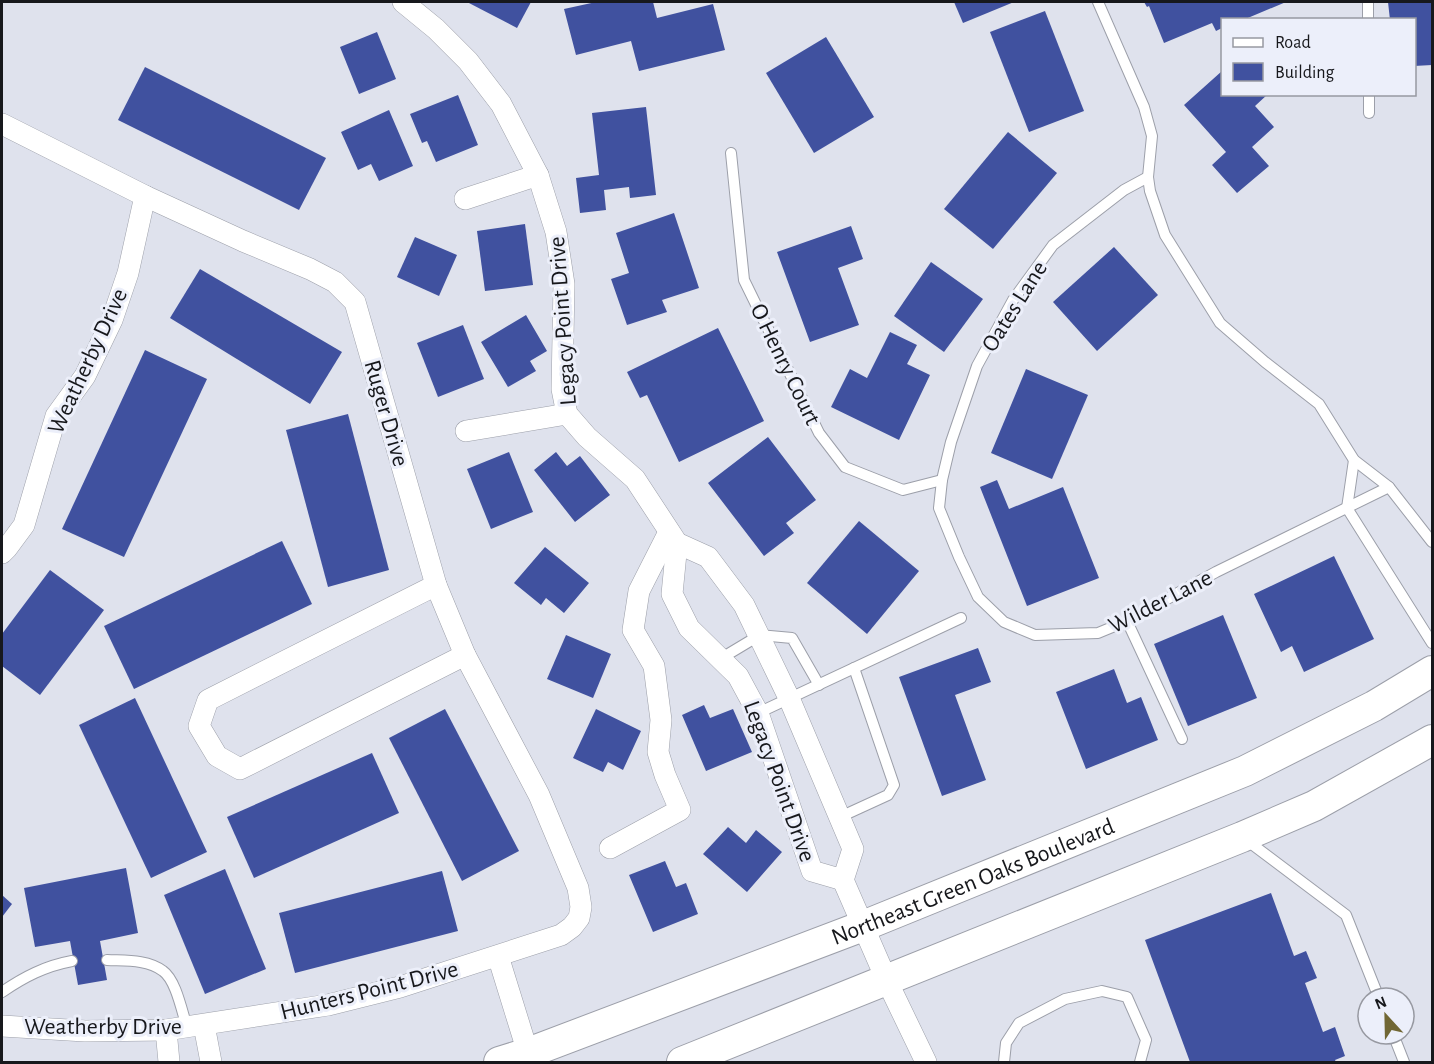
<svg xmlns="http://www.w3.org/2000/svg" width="1434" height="1064" font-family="'Alegreya Sans',sans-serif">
<rect width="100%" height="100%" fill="#dfe2ed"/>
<!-- building -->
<g fill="#40519f">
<polygon points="467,2 531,2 517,28"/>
<polygon points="596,2 653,2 657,18 713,4 725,50 639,71 631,41 576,55 564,9"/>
<polygon points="954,2 1014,2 963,23"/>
<polygon points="1144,2 1286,2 1243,20 1222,20 1222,28 1216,31 1212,23 1164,43 1149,6 1147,7"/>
<polygon points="1388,2 1432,2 1432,65 1414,66 1414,20 1390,20"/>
<polygon points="1045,11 1084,111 1029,132 990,32"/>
<polygon points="377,32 396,79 359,94 340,47"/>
<polygon points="826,37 874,117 814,153 766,73"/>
<polygon points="145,67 326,158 299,210 118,120"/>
<polygon points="1222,71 1222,94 1268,94 1255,106 1274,127 1252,147 1269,166 1237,193 1212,165 1226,152 1184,105"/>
<polygon points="458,95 478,145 436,162 427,141 422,143 410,114"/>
<polygon points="646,107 656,195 630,198 629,187 604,190 606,210 580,213 576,178 599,175 592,113"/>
<polygon points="389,110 413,166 379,181 371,164 358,170 341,132"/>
<polygon points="1008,132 1057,173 993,249 944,209"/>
<polygon points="674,213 699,288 662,300 667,312 627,325 611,279 629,273 616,233"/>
<polygon points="525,224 533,285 485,291 477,231"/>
<polygon points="851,226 863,259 838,268 859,325 810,342 777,252"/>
<polygon points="415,237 457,255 439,296 397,277"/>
<polygon points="1114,247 1158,295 1097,351 1053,302"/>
<polygon points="931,262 983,299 944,352 894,316"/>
<polygon points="200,269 342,352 310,404 170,318"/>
<polygon points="526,315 547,351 530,361 536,371 508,387 481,342"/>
<polygon points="463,325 484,379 438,397 417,343"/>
<polygon points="718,328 764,421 679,462 647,395 640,398 627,372"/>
<polygon points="890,332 917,345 907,364 930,375 899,440 831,407 850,369 867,378"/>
<polygon points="145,350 207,379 124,557 62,529"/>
<polygon points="1026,369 1088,395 1052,479 991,453"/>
<polygon points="348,414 389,570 328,587 286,430"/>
<polygon points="768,437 816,500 786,523 794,533 764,556 708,483"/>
<polygon points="509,452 533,512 491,529 467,469"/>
<polygon points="556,452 567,466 580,456 610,495 575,522 534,470"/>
<polygon points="997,480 1009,509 1063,487 1099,578 1027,606 980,487"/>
<polygon points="859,521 919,571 867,634 807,583"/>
<polygon points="282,541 312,604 134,689 104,626"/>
<polygon points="545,547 589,583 564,613 546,598 541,605 514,583"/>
<polygon points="1334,556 1374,639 1304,672 1292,646 1281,652 1254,594"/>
<polygon points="50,570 104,610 40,695 2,666 2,634"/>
<polygon points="1223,615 1257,698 1188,726 1154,644"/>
<polygon points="566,635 611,654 593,698 547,679"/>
<polygon points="978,648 991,682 955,695 986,780 942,796 899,677"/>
<polygon points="1114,669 1127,703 1141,697 1158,740 1086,769 1056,692"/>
<polygon points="135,698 207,852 151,878 79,725"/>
<polygon points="704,705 710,718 733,709 752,752 706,771 682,715"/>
<polygon points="445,709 519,851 462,881 389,738"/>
<polygon points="596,709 641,731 623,770 608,762 603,772 573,758"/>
<polygon points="372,753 399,813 254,878 227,817"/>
<polygon points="728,827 746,843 756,830 782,852 747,892 703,854"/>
<polygon points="665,861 676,887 686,883 698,914 653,932 629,875"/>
<polygon points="126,868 138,933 100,941 107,980 78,985 70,941 35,947 24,888"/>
<polygon points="225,869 266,969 205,994 164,895"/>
<polygon points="442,871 458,931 295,973 279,913"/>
<polygon points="1271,893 1294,956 1306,951 1317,978 1305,983 1323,1032 1335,1027 1345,1056 1335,1060 1336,1062 1190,1062 1145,940"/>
<polygon points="2,895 12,904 2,917"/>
</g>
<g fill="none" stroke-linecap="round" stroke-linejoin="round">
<defs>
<g id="service">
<polyline points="1098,2 1144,107 1152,136 1148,177 1150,191 1165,235 1220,323 1265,362 1319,404 1354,460 1389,487 1432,542"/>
<polyline points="1368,2 1368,20"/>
<polyline points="1369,94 1369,113"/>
<polyline points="731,153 744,280 819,433 845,467 903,490 942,480"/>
<polyline points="1148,177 1124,190 1053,245 1013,300 977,366 951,442 942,480 939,508 959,557 978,597 1004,622 1035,635 1098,633 1127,621 1216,572 1389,487"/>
<polyline points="1354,460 1347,508 1432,643"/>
<polyline points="1127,621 1182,739"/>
<polyline points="720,659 760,635 792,638 819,685"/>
<polyline points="758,713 961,618"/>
<polyline points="840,817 888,795 894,785 854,668"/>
<polyline points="1245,839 1346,915 1379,998"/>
<path d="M107,960C124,961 147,959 163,971C176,980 182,1012 187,1027"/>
<path d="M2,992C24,977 45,966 72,961"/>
<polyline points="1393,1034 1404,1062"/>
<polyline points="1004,1062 1006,1043 1019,1023 1065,999 1102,991 1127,997 1146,1040 1140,1062"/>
</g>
<g id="minor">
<polyline points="403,2 436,29 468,61 501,104 538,175 556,232 564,284 562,389 567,414 587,437 635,479 677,543 708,557 744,605 789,698 853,849 843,880 887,981 926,1062"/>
<polyline points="2,124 145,196 243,241 310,269 335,282 355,302 436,585 465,655 539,795 578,888 581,907 579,918 572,927 561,935 400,987 328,1005 166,1030 85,1031 2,1026"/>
<polyline points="465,199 538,175"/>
<polyline points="466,431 567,414"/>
<polyline points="677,543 672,594 689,628 738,676 758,713 812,871 843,880"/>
<polyline points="2,553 7,548 24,525 56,416 85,376 112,320 128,273 145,196"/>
<polyline points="436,585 208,700 199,726 217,756 240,769 465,655"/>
<polyline points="610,848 680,810 665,775 658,752 661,720 654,666 633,630 639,591 669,532"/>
<polyline points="498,956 528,1053"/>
<polyline points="204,1025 211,1062"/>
<polyline points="166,1030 169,1062"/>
</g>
<g id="secondary">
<path id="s1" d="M499,1062L528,1053L863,926L1245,771L1374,706L1432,671"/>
<polyline points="682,1062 1242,837 1314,806 1432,740"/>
</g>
</defs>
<!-- service casing -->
<use href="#service" stroke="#9c9fa9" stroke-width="12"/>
<!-- minor casing -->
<use href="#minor" stroke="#9c9fa9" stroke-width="22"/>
<!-- secondary casing -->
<use href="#secondary" stroke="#9c9fa9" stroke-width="32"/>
<!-- service -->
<use href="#service" stroke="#fff" stroke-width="10"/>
<!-- minor -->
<use href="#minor" stroke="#fff" stroke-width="21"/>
<!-- secondary -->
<use href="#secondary" stroke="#fff" stroke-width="30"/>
</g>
<g text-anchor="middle" stroke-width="6" stroke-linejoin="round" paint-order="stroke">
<!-- street labels -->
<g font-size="24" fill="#17181c" stroke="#eceffa">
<text transform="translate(1014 306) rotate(-58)" y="8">Oates Lane</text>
<text transform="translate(562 321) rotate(-94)" y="8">Legacy Point Drive</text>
<text transform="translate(87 361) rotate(-65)" y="8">Weatherby Drive</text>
<text transform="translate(786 364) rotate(64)" y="8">O Henry Court</text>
<text transform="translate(387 413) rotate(74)" y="8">Ruger Drive</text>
<text transform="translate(1160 601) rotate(-27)" y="8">Wilder Lane</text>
<text transform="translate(780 781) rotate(70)" y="8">Legacy Point Drive</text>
<text dy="8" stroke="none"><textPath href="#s1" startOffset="507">Northeast Green Oaks Boulevard</textPath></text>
<text transform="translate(369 990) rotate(-14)" y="8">Hunters Point Drive</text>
<text x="103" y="1034">Weatherby Drive</text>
</g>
</g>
<!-- border -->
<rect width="1434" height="1064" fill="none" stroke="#17181c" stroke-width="6"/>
<!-- legend -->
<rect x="1221" y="18" width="195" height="78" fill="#eceffa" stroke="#9799a1" stroke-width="1.5"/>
<rect x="1233" y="38" width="30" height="9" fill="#ffffff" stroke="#9799a1" stroke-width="1.5"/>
<text x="1275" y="48" font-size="18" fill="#17181c">Road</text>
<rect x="1233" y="63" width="30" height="18" fill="#40519f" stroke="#9799a1" stroke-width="1.5"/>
<text x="1275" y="78" font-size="18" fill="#17181c">Building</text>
<!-- north arrow -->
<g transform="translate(1386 1016) rotate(338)"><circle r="28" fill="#eceffa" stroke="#9799a1" stroke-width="1.5"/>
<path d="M0-4.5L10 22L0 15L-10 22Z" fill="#716734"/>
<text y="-9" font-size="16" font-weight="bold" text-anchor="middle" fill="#17181c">N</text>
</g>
</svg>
